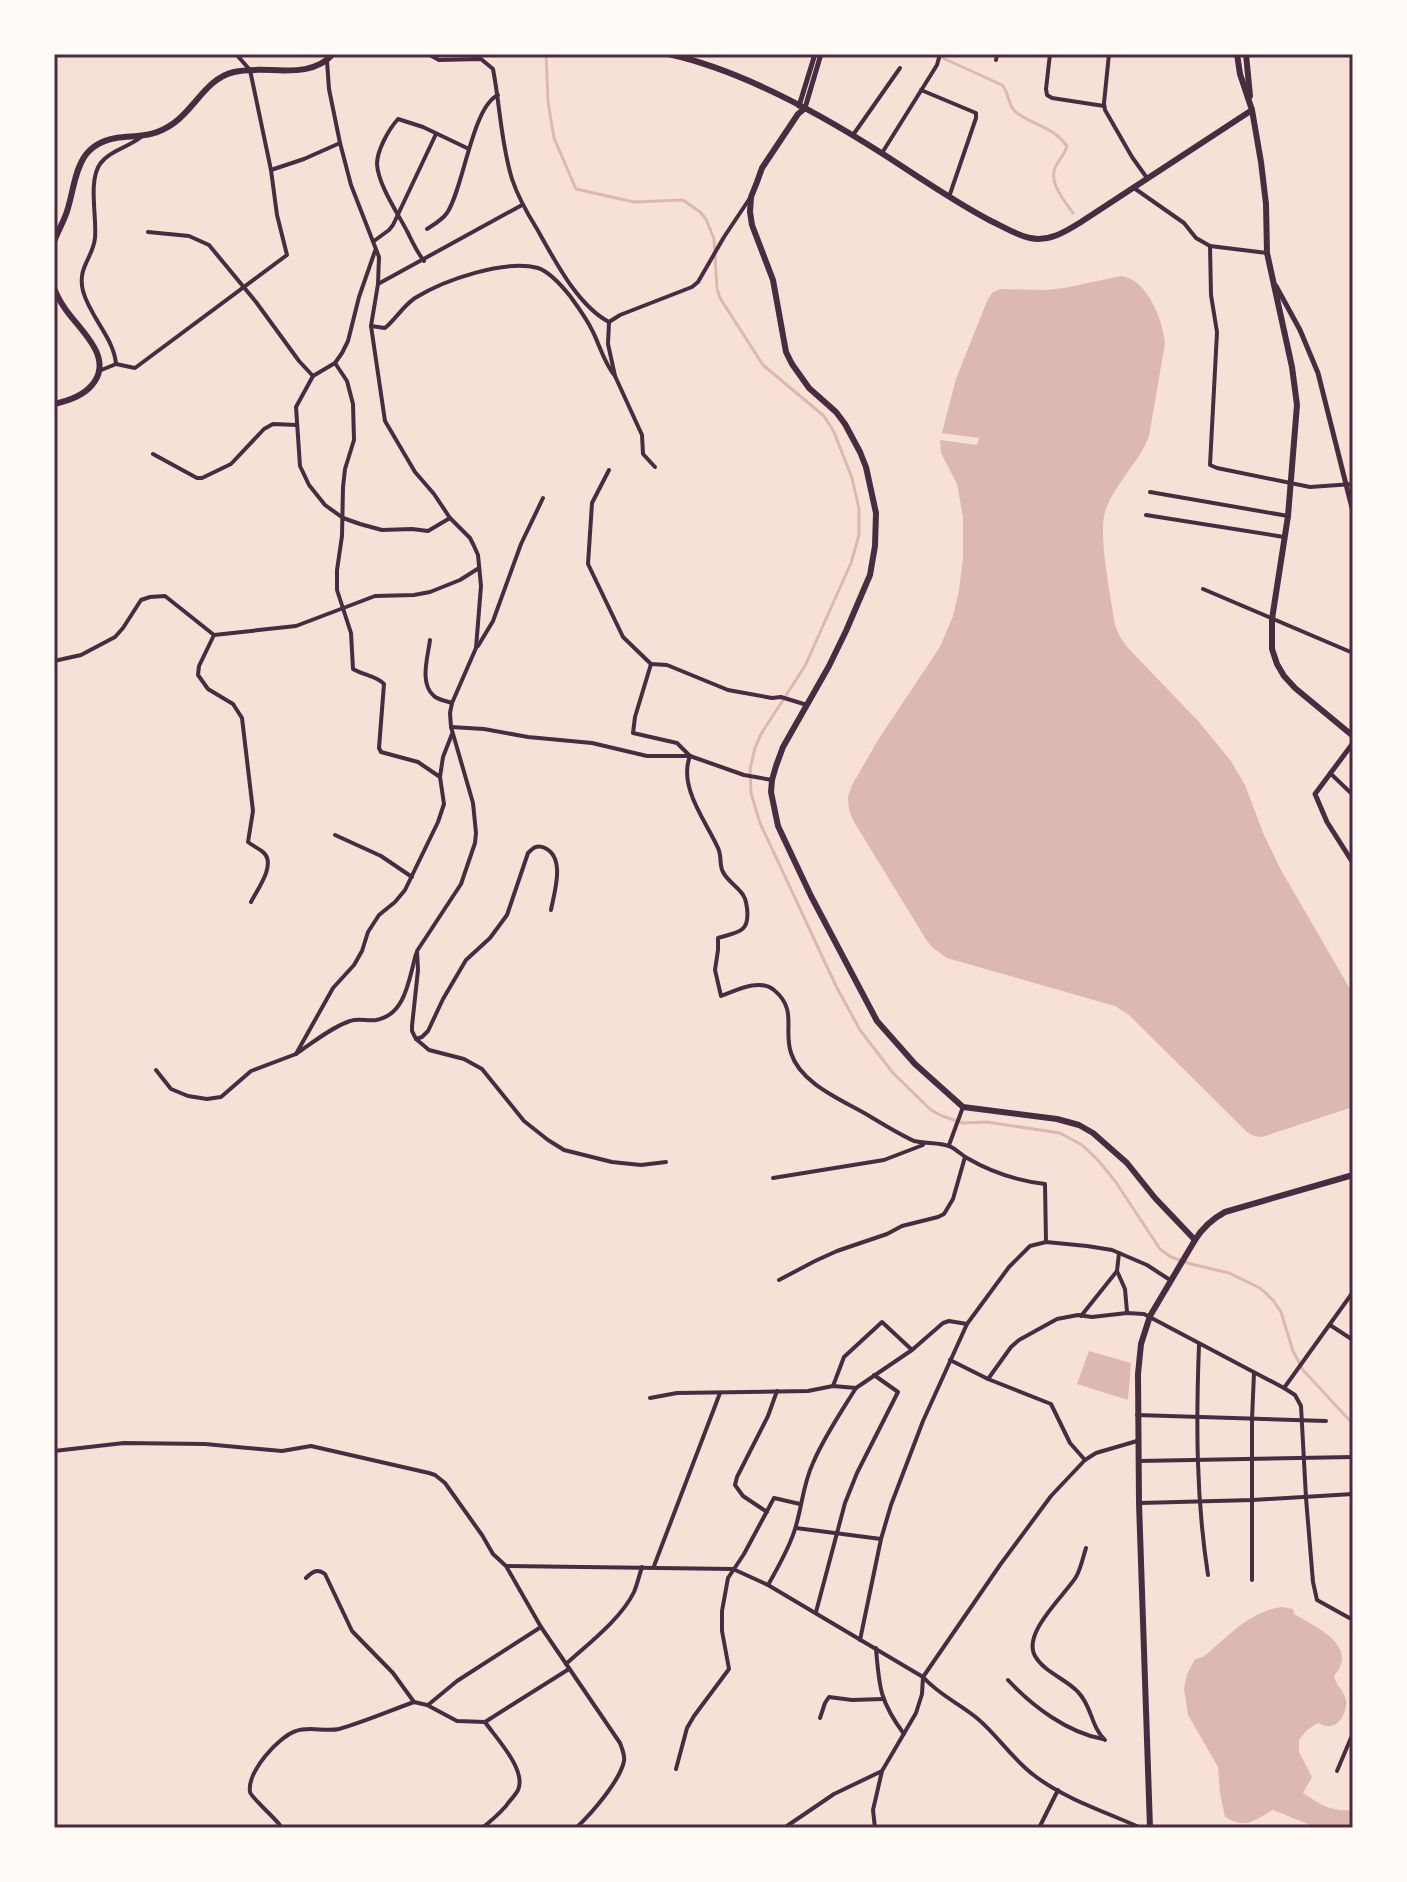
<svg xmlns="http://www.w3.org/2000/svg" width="1407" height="1882" font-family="Ubuntu,sans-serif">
<rect width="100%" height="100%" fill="#f7e1d7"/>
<!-- water -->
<g fill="#dcb8b0">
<path d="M1121,276C1147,279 1163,320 1165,343L1149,436C1139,463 1114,484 1105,512C1098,536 1111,598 1115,625L1120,637L1128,648L1199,722L1231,761L1245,785L1264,835L1281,870L1353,994V1107L1262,1137L1254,1136L1247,1132L1129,1015L1115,1006L947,958L933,948L927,941L870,848L854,822L849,810L848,797L852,785L878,740L940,647L953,616L959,590L963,559V517L957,484L941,453L940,440L956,379L987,301L992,293L1000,289L1045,290L1064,288Z"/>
<polygon points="1089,1351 1131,1363 1128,1400 1077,1384"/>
<path d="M1282,1607L1293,1609L1294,1614C1316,1627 1360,1646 1334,1676C1336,1685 1344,1691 1346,1700C1348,1709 1341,1725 1331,1726C1326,1727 1323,1725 1318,1723L1307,1730L1299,1740V1752L1312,1777L1303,1793C1321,1805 1332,1812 1353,1810V1828H1314L1313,1826L1273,1810C1253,1821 1247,1829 1225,1817L1220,1793L1218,1767L1188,1715L1184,1688L1187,1674L1195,1659L1203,1657C1228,1637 1249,1611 1282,1607Z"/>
</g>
<!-- pier -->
<polygon fill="#f7e1d7" points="941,433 979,438 977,445 940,440"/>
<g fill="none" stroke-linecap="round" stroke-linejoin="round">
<!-- stream -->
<g stroke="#dcb8b0" stroke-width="3">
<polyline points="546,54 548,102 554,138 576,189 634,202 683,200 700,212 706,219 714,239 717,289 720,298 763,365 824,416 834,432 852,478 859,509 859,535 851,563 805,666 761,734 755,748 750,769 751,793 760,823 836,986 860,1030 893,1073 931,1110 942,1116 963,1123 987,1122 1060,1133 1082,1145 1097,1159 1115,1181 1160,1249 1171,1257 1191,1264 1229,1273 1260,1288 1273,1300 1281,1312 1293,1351 1303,1370 1353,1424"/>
<path d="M934,54L1002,85C1010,93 1007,106 1017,113C1035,126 1053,127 1067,146C1065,154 1061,157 1057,164C1046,180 1064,200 1073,213"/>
</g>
<!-- minor -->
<g stroke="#4a2c40" stroke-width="4">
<path d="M428,54L439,60L481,59L493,69C500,105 501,144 512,179C518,197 527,213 537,229C554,259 577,305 609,322"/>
<polyline points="1050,54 1046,89 1047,95 1052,98 1104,106"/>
<polyline points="1109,54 1104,103 1105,110 1132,157 1147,178"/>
<polyline points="996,60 997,54"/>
<path d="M327,61L329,89L340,143L351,185L379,257L378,284L371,326L385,421L415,472L434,494L450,518L470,538L474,546L478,555L481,586L476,648L452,703L450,713L451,727L473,803L476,833L475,843L461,884L417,951L418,970L412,1026V1031L416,1039L422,1037L428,1031L443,999L466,960L490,938L507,915L528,853C533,848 537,844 545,848C566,858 554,893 551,910"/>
<polyline points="921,90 976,113 976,118 949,197"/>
<polyline points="853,135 900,68"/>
<polyline points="882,153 937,65 940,54"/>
<polyline points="271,170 304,159 340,143"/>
<polyline points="1134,188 1184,223 1196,238 1210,246 1267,253"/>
<path d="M427,229C435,224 442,220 447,213C464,187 472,107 498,95"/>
<polyline points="148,232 189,236 209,245 256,302 299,361 313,376"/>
<polyline points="374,241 389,230 393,225 436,134"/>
<polyline points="1210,246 1211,295 1217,332 1210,465 1217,468 1310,487 1353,484"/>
<polyline points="375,251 359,297 348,341 342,353 335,363 313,376 296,407 300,466 309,485 325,505 343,518 360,524 382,530 412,529 428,531 450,518"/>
<path d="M424,261C417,252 413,243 408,233C399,215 378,185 377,164C377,150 389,129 398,119L423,127L469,149"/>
<polyline points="378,284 522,205"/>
<polyline points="609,322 620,315 692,287 698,282 724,237 750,198"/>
<polyline points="609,322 608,344 615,376 642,435 643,454 655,467"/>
<path d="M371,326L385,328C396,319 403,306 415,298C444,280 505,259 538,268C550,272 562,286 570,296C578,307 587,319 593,332C600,346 604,363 615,376"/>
<path d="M335,363L347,381L353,404L354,440L345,469L343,487L342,536L337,570V590L351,633L353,669C363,675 377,676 384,684L379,748L381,752L418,762L440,777L443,757L452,734"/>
<path d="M116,364C114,338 90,317 83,291C77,267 93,258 95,238C97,217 88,181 100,164C109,151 129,147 141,137"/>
<polyline points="99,371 116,364 135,368 287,255 277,215 271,170 250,70 236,54"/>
<polyline points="153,454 197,478 202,478 231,464 264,429 273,424 297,425"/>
<polyline points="609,470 592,503 588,564 623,637 651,664"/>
<polyline points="1150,492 1288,516"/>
<polyline points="1146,515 1284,537"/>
<polyline points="1203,589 1353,653"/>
<path d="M214,635L199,666L198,675L208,689L233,704L242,718L253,811L248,842C253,846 260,849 264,853C276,865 257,890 251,902"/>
<path d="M430,640C428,656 419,684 434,696C438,700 447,701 452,703"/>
<polyline points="478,646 493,621 521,544 543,498"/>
<polyline points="54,661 81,655 115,637 123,628 141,600 150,597 165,596 214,635 296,626 375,596 414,595 430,592 460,580 479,568"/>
<path d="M807,705L781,697L772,698L728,690L667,665L651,664L635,717L633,733L677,743L690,756C678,787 706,821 718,848C722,856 719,865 723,872C727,880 734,884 740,891C745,896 746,901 747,908C750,933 738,932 718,938V950L715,970L721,996C737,990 759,978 774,990C798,1010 783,1029 791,1053C801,1085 845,1101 871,1117C886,1126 899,1134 914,1141C926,1144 941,1142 951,1147C957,1150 962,1155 967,1158C991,1172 1019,1181 1045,1184L1046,1242"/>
<polyline points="451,727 484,729 528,737 592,743 647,756 690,756 744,775 772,780"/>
<polyline points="1330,773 1353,795"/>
<polyline points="335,835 381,856 412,877"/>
<path d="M416,954C409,978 406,1015 376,1020C367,1021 358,1018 350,1021C332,1027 312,1043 296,1054L333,988L354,965L362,951L368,932L379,915L395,902L405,890L438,822L444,804L440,777"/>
<polyline points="416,1039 429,1050 464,1059 482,1069 524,1121 548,1140 564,1150 612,1162 641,1165 666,1162"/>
<polyline points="156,1070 171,1089 188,1096 207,1099 221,1097 251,1071 296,1054"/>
<polyline points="949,1145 963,1107"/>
<polyline points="773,1178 884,1160 923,1145"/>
<polyline points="1119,1253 1117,1271 1125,1289 1127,1312"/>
<polyline points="779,1280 815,1261 837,1251 887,1234 902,1226 938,1217 944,1214 953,1199 965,1157"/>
<polyline points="1081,1316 1117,1271"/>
<polyline points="1330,1325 1353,1340"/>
<path d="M1199,1345C1196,1422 1196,1498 1208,1575"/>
<polyline points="950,1360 988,1379 1011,1347 1019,1340 1057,1319 1078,1315 1092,1317 1127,1313 1144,1314 1284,1388 1353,1292"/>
<polyline points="988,1379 1051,1404 1070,1443 1085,1460"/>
<polyline points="833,1386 844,1357 882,1322 911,1349"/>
<polyline points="1284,1388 1295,1395 1301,1406 1306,1498 1313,1582 1317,1600 1353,1620"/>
<polyline points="650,1398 677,1393 808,1391 833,1386 856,1388 912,1350 943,1323 949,1321 967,1324"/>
<polyline points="1137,1415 1326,1421"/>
<path d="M54,1451L124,1443L205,1444L282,1451L311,1446L429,1473L435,1475L445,1483L482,1535L493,1554L506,1566L541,1627L620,1743C622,1749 625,1754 624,1761C620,1781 591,1814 576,1828"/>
<polyline points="1139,1461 1353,1457"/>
<polyline points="1140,1503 1253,1500 1353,1494"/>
<polyline points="767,1512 743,1496 735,1485 737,1477 768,1416 777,1391"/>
<polyline points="796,1528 881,1539"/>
<path d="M1086,1548C1083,1557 1081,1568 1076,1577C1064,1596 1022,1633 1035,1656C1044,1672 1066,1679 1078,1692C1092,1706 1091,1727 1105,1740"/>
<path d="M507,1566L733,1569L768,1585L923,1677C939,1695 960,1704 978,1719C998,1736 1013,1760 1035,1776C1065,1799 1106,1812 1141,1828"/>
<polyline points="654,1566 720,1393"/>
<path d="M306,1578C312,1572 317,1568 325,1574L352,1631L393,1673L414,1702L427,1705L457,1721L485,1722L569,1669"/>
<polyline points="1252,1580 1252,1419 1254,1373"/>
<path d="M768,1585C778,1567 789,1549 795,1529C802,1507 803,1484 813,1463C824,1437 841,1412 856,1388"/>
<polyline points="816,1612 845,1503 857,1473 898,1392 874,1375"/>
<polyline points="860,1640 881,1539 891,1505 923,1421 967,1324 1009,1267 1030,1246 1046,1242 1087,1246 1112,1250 1147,1265 1170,1280"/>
<path d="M876,1648C879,1687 880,1702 904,1734"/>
<path d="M566,1664C588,1644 621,1619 634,1592C637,1585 639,1576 642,1567"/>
<path d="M1008,1680C1032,1706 1068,1733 1103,1739"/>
<polyline points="428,1705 457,1681 541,1627"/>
<polyline points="820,1718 825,1703 829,1697 852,1700 883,1699"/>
<polyline points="676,1769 687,1728 694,1716 729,1669 722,1631 722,1611 728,1578 744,1554 774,1498 800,1504"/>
<polyline points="1337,1771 1353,1733"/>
<path d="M282,1828C277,1819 251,1798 250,1792C247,1772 278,1737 296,1731C309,1726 325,1732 339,1729C364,1722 389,1711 414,1702"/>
<path d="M482,1828C491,1821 498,1815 506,1806C509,1801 515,1796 518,1790C527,1770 496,1738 485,1722"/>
<polyline points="784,1828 834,1794 882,1771 916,1713 922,1694 923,1677 1000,1565 1051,1496 1085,1460 1096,1453 1137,1441"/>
<polyline points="875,1828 873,1810 882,1771"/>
<polyline points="1039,1828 1058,1790"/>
</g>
<!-- tertiary -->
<g stroke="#4a2c40" stroke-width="5">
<polyline points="799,106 815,54"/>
<polyline points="805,108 821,54"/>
<polyline points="1276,286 1300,330 1318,373 1353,512"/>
<polyline points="1353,743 1315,794 1327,822 1353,863"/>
</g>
<!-- secondary -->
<g stroke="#4a2c40" stroke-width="6">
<polyline points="1252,110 1261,162 1266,204 1267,253 1292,367 1297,405 1288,516 1272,619 1272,649 1277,664 1284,676 1295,688 1353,736"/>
<path d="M1195,1240C1203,1227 1212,1219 1225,1212L1353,1175"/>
</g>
<!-- primary -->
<g stroke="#4a2c40" stroke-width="6">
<path d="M668,54C742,70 819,113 883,154C919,177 953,201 991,221C1004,227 1016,235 1030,238C1049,242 1065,232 1081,222L1252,110L1240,74L1237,54"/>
<polyline points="1246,54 1250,96"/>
<polyline points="804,109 798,114 762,168 757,182 751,197 750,212 752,225 773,280 786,352 792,364 809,388 836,412 845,424 860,452 866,467 876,513 875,546 870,575 846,631 829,666 783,747 776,766 772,780 771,792 778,826 811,896 877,1021 915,1064 963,1107 1057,1119 1079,1125 1093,1133 1127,1163 1155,1198 1195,1240 1150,1316 1141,1344 1138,1374 1139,1503 1150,1828"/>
<path d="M54,242C58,230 65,220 68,208C77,177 76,145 116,138C139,135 153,138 174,123C195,108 207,78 234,72C267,64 308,82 333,54"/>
<path d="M54,288C57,296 61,303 66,310C80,330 115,358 92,385C83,396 68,401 54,404"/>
</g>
</g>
<!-- border -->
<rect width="1407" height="1882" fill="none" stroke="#fffaf5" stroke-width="112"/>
<rect x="56" y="56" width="1295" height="1770" fill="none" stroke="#4a2c40" stroke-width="3"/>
</svg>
